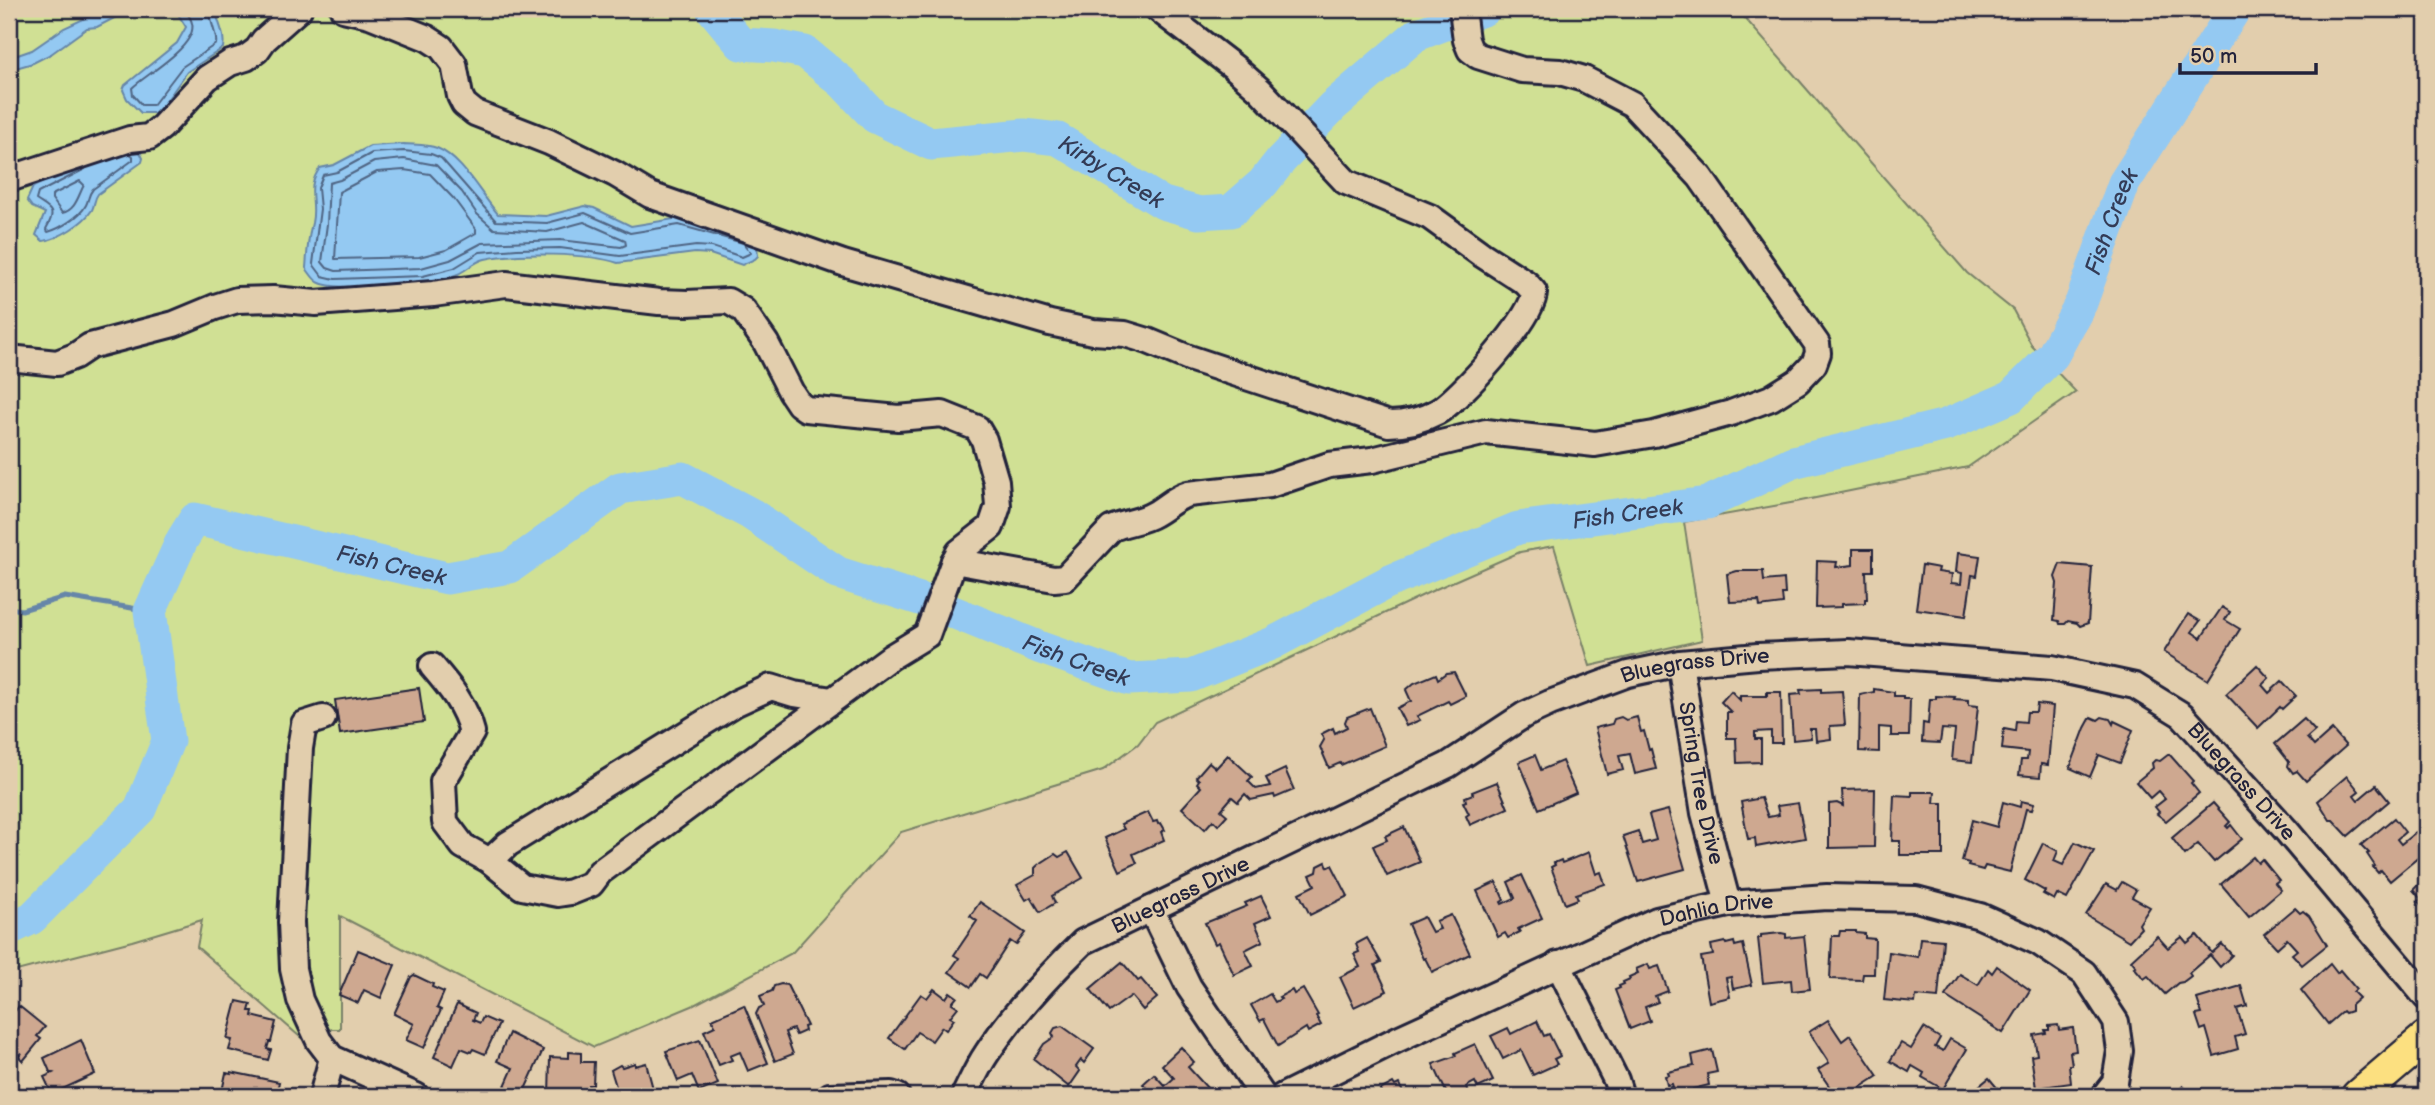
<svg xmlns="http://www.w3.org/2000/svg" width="2435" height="1105" font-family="'Balsamiq Sans',sans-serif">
<rect width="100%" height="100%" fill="#e2cead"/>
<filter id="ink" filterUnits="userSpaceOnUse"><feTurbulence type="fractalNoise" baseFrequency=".0143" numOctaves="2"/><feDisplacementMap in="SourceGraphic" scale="14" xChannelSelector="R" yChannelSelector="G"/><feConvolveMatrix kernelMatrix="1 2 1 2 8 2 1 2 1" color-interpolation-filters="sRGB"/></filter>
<g filter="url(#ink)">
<!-- green -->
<polygon fill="#d0e094" stroke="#798168" stroke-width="2" points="9,9 1737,9 1967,273 2013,310 2032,346 2076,392 1968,467 1796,502 1684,522 1702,640 1590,666 1554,546 1520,552 1436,589 1155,722 1138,744 1103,770 901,832 792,953 692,1006 594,1047 340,916 340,1029 332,1029 307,1043 197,947 202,920 132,941 9,973"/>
<!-- water -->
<g fill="#94c9f2" stroke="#6686a9" stroke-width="2">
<polygon points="105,9 147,9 118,16 97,27 87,28 51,54 33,63 9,70 9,58 32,50 64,28"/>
<path d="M165,9H216C217,23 226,34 223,48L187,72L162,107L155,113H141L127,99L123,90L125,85L177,43L186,27L176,11Z"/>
<path d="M404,144C415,145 427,144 437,148C462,158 481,195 498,214L546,216L585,206L594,208L631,226L680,218L747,237L757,246L758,256L755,259L742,265L710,254L695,253L618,263C588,253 518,252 485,259C475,261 467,270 458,274C437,284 340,292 320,283C314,281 310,273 306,268C307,252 308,237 312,223C317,201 305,188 320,168L334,165L370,146Z"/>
<path d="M119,149L139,150L143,158L142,162L98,194C94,199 95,204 92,210C83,224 58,239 43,241L36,235L45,213L32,207L27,200L33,187L85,161Z"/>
</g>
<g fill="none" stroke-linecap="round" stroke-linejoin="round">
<!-- shore -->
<g stroke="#506584" stroke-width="2">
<path d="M183,9C187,13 191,18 192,23C198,46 146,74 132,88L133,95L142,105H153L182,67L216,44C218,35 209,22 210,9"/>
<polygon points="404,151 431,154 441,158 496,221 547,223 585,213 630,233 679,225 743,243 751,253 742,257 712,247 696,246 620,256 560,248 517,249 480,252 454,268 423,276 335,279 322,276 313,264 320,209 318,188 323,175 337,172 372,153"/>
<polygon points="404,159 436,165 462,192 477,214 494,229 547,232 584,222 625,240 626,245 621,247 560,240 482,243 450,260 421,268 336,271 327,268 322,262 327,224 329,183 340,180 374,162"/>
<path d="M85,169L38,193L36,200C51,210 57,210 46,229L48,232C59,229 80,217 86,205C89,199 88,195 93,189L133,160V156L130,154"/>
<polygon points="404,170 430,174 454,199 476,229 476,233 446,250 419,257 335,259 339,192 377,172"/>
<path d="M80,181L84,185C78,196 76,210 62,213L52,199V195Z"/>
</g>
<!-- stream -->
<polyline stroke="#6686a9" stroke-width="5" points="9,608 22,610 65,597 150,611"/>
<!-- river -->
<g stroke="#94c9f2" stroke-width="33">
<path id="s1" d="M712,9L741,44L774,46L805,52L843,83L875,117L931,144L1024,135L1058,139L1163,203L1199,213L1231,211L1263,183L1281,160L1333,106L1416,35L1485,9"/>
<path id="s2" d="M9,929L32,918L140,809L168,741L150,611L182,540L195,519L447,578L510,567L620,488L683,478L751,514L838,573L926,601L1041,648L1129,679L1191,676L1273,643L1388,582L1518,528L1707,503L1793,462L1946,425L2011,397L2053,355L2081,303L2124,183L2235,9"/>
</g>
</g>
<!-- building -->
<g fill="#cea890" stroke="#22223b" stroke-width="2">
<polygon points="1853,549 1873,549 1873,571 1866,571 1867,599 1865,599 1865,603 1842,604 1842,607 1816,608 1817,561 1837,562 1836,567 1853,565"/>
<polygon points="1958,553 1980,556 1977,576 1972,575 1966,616 1916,609 1922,565 1939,568 1938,572 1952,574 1951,583 1961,584 1962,573 1956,572"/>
<polygon points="2060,564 2092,567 2088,623 2080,626 2077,623 2068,621 2065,624 2060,624 2059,621 2054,620 2057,583 2055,577"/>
<polygon points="1737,571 1763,571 1764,581 1784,579 1785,594 1782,594 1783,604 1760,607 1759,601 1730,602 1727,574"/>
<polygon points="2222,607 2230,612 2225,620 2240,629 2208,680 2164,652 2188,614 2200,621 2192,632 2201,638"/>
<polygon points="2257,665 2269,678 2262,685 2269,693 2282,681 2296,696 2282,709 2280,707 2258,728 2226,694"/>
<polygon points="1454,672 1466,696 1450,704 1448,701 1417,716 1420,720 1406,726 1397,708 1411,701 1406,690 1414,683 1436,674 1438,679 1446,673"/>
<polygon points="419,688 424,722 340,734 335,700"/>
<polygon points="1821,689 1821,692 1842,691 1845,725 1830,726 1831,739 1816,741 1815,729 1810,729 1811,738 1793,740 1790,695 1801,694 1800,690"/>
<polygon points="1874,689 1894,692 1894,696 1903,696 1903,699 1910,699 1909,736 1891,736 1891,728 1879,727 1879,752 1859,751 1860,695 1874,692"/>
<polygon points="1731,691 1740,700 1740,696 1767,696 1767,692 1781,692 1782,743 1771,743 1771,731 1755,732 1755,739 1761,739 1761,762 1737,763 1736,738 1727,738 1727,712 1731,712 1721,702"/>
<polygon points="1936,696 1955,697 1954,699 1969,700 1969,705 1978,706 1972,762 1952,760 1955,730 1942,729 1940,743 1922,742 1923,723 1928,724 1930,699 1936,699"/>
<polygon points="2037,704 2053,706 2048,765 2041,764 2040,777 2019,775 2021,760 2027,760 2028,752 2002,749 2004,729 2015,731 2016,721 2026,722 2027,712 2036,712"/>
<polygon points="1370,708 1385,746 1341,765 1340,763 1329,768 1320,747 1324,740 1321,734 1333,728 1335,733 1347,727 1345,722 1347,717"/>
<polygon points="1621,717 1626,720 1637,717 1641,732 1644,731 1649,750 1651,749 1656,769 1635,774 1630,754 1619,756 1623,770 1607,774 1595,728 1612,724 1614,719"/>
<polygon points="2091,717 2098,720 2102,717 2110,719 2113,724 2114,721 2133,730 2120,763 2099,755 2090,777 2070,768 2085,728"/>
<polygon points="2304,719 2315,731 2307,738 2314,746 2332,730 2346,746 2306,781 2297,771 2293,773 2288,766 2289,762 2275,744"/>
<polygon points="2169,754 2193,781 2191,783 2199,793 2166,821 2157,814 2159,812 2155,807 2165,799 2158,791 2150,798 2136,782 2153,768 2152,763 2155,760 2160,761"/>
<polygon points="1228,755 1252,777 1248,781 1256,789 1270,786 1266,778 1285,769 1294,790 1275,798 1274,795 1251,800 1245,794 1238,802 1232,797 1221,810 1227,815 1218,825 1213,820 1205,829 1182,808 1201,787 1197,783 1199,780 1196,777 1209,762 1216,768"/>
<polygon points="1535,755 1541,770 1562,761 1576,793 1539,809 1519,762"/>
<polygon points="2347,776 2359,791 2354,795 2358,800 2376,785 2389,801 2348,836 2333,820 2330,820 2318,801"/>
<polygon points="1497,782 1508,808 1470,825 1466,816 1469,814 1463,802 1466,801 1465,797 1473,794 1472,792"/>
<polygon points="1875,789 1874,847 1829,848 1829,804 1837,803 1843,806 1842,790"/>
<polygon points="1912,792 1935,792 1934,803 1943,803 1943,855 1900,855 1900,841 1892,841 1894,795 1912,796"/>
<polygon points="1761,798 1768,817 1779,815 1777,806 1798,803 1805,838 1756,847 1755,838 1748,839 1741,802"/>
<polygon points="2021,801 2034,804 2032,810 2026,809 2010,872 1985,866 1983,870 1968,866 1969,863 1962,861 1972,820 1997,827 2003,802 2020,807"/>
<polygon points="2213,803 2230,822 2226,826 2228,828 2231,825 2242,839 2214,862 2198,844 2185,855 2172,838"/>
<polygon points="1668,810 1685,869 1638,882 1623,836 1638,831 1642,844 1656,840 1649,815"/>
<polygon points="1148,812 1153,822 1157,821 1158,824 1161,823 1165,830 1161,832 1164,840 1133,854 1137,863 1120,871 1105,838 1124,829 1121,824"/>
<polygon points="2394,818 2405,832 2397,839 2401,844 2416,832 2426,844 2426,851 2390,881 2381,870 2378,873 2373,867 2375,866 2367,854 2369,853 2361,845"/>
<polygon points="1404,827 1420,862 1387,876 1373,846 1387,840 1385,836"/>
<polygon points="2075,842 2094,851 2067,899 2057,894 2054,900 2043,894 2045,891 2025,880 2043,843 2058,851 2054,861 2063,865"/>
<polygon points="1068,852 1083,878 1052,896 1055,903 1040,912 1031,897 1026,900 1017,885 1035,875 1035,868 1038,865 1055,854 1059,857"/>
<polygon points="1589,852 1596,874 1601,872 1605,884 1576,894 1578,899 1565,904 1551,867 1555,865 1554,863 1561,860 1562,863"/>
<polygon points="2253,857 2258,863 2262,859 2279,880 2275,883 2281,890 2249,917 2221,884"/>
<polygon points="1326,862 1328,867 1332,865 1348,896 1310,915 1299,893 1315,885 1310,875 1317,872 1318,866"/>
<polygon points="1522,875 1542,918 1518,929 1520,932 1508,938 1505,933 1498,937 1477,891 1496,882 1504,900 1501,902 1502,904 1515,898 1508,882"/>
<polygon points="2426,877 2426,911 2418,901 2421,899 2413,890"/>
<polygon points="2122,882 2136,890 2132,897 2150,907 2139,924 2141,928 2129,941 2086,915 2106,884 2117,890"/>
<polygon points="1261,896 1271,916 1255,923 1263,941 1245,950 1253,966 1234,975 1219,942 1215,944 1205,923 1247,906 1245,903"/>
<polygon points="980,902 1025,933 1016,945 1010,941 986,978 980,974 971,987 949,972 959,958 954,955 977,921 970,916"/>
<polygon points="2295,908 2300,913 2303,911 2309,916 2327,945 2302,965 2292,954 2297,950 2287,939 2277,948 2264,934"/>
<polygon points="1451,915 1470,954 1432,972 1425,958 1423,959 1408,924 1424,917 1432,932 1440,929 1436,921"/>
<polygon points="1840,931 1856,931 1856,933 1865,934 1865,938 1875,939 1874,974 1863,974 1862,980 1830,979 1832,936 1839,936"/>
<polygon points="1781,933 1786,934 1786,938 1804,936 1810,989 1792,991 1791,980 1763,983 1758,938 1761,938 1761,935"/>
<polygon points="2197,935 2212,953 2222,944 2232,955 2220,967 2210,955 2189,973 2191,976 2183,982 2178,983 2165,994 2148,976 2144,979 2134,967 2136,966 2131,960 2157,936 2168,948 2182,937 2187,943"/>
<polygon points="1367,938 1381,962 1375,965 1387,991 1354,1007 1340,977 1360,967 1354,954 1359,952 1356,944"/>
<polygon points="1920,938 1943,940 1938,998 1916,996 1915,1003 1884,1000 1889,952 1918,957"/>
<polygon points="1725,942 1726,944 1734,942 1735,946 1743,944 1752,985 1733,989 1731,977 1726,978 1730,997 1709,1002 1701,957 1713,955 1711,945"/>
<polygon points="358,950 395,965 381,998 364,990 358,1003 339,995"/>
<polygon points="1122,962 1138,981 1141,979 1157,998 1143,1010 1131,996 1109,1012 1090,989"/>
<polygon points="1648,964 1650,969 1659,966 1668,991 1655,996 1658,1002 1645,1007 1650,1021 1630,1029 1615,990 1620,988 1619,986 1624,984 1623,982 1630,979 1629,977 1638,973 1636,969"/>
<polygon points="2330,964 2337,973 2340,970 2356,989 2353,992 2359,998 2351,1005 2351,1011 2345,1013 2343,1011 2328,1024 2301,990"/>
<polygon points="1997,966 2030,990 2003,1033 1945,996 1960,974 1978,985 1988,969 1992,973"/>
<polygon points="414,975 433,984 432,987 444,992 437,1008 441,1010 424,1048 406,1040 414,1024 394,1014 411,977"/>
<polygon points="781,984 787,985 807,1026 804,1027 805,1031 796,1035 793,1029 785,1032 793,1054 775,1061 756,1014 759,1008 764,1006 760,996 772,991 774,986"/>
<polygon points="2241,986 2247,1006 2237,1009 2245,1034 2235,1037 2238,1049 2214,1056 2206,1028 2201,1030 2196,1015 2202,1014 2197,999"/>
<polygon points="934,989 946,998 950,992 957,997 952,1003 958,1007 950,1017 954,1019 946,1030 942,1027 932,1041 917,1032 905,1049 889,1038 921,994 927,998"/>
<polygon points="1303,989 1318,1015 1316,1016 1321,1025 1308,1032 1306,1028 1278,1046 1264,1019 1260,1021 1251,1005 1270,994 1275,1002 1281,999 1279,997 1292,990 1294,994"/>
<polygon points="237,1001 251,1004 249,1011 253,1011 252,1016 276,1022 271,1042 269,1042 267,1049 271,1050 268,1060 229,1050 232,1040 227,1039"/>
<polygon points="457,1004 476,1013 473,1020 480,1023 483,1017 499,1024 485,1054 473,1049 471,1052 461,1048 453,1066 434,1057"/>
<polygon points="744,1005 768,1063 748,1071 740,1052 730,1056 732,1060 719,1065 704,1031 715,1026 712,1019"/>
<polygon points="19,1006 45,1027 37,1036 41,1039 23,1061 19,1057 22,1053 18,1055 9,1048 12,1042 9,1039 9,1019"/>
<polygon points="1828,1020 1842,1041 1850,1035 1878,1076 1847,1096 1836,1096 1818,1070 1829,1063 1809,1032"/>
<polygon points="1537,1021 1544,1036 1549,1034 1560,1056 1554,1059 1557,1064 1533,1075 1521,1050 1503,1059 1491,1036 1508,1028 1511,1034"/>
<polygon points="2058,1025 2059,1030 2073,1028 2076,1051 2070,1052 2072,1065 2069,1065 2071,1083 2036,1088 2031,1056 2037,1055 2034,1035 2046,1033 2045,1030 2049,1030 2049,1026"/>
<polygon points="1062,1026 1094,1049 1084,1063 1081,1060 1076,1067 1080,1071 1069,1087 1034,1059 1044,1044 1054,1037 1052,1033 1055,1028"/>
<polygon points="1924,1028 1940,1038 1935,1047 1943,1051 1950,1039 1967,1049 1943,1089 1922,1077 1924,1073 1912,1066 1909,1072 1890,1061 1901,1043 1911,1049"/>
<polygon points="509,1033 543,1050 523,1094 505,1086 513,1068 497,1061"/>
<polygon points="81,1040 95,1074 52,1094 44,1077 53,1073 50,1072 44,1058"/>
<polygon points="700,1040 718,1084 699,1092 692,1075 678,1081 666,1051"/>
<polygon points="1475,1044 1493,1081 1478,1088 1475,1082 1466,1087 1471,1096 1448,1096 1433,1064 1456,1056 1455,1053"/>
<polygon points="1181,1047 1194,1062 1188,1067 1209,1090 1202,1096 1154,1096 1143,1084 1154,1074 1165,1086 1174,1078 1162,1065"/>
<polygon points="1712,1050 1717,1072 1707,1074 1709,1085 1693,1089 1695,1096 1669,1096 1667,1088 1673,1087 1672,1084 1667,1085 1665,1076 1669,1075 1668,1072 1694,1066 1692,1055"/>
<polygon points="569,1052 581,1053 581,1062 594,1062 593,1085 589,1085 589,1092 593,1092 593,1096 549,1096 550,1057 569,1058"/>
<polygon points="635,1063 635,1066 646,1063 655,1096 619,1096 611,1070 620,1065 622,1067"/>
<polygon points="231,1072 279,1082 276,1096 221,1096 226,1073 231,1074"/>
<polygon points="1989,1078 2004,1096 1974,1096 1973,1091"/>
<polygon points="1393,1083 1395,1086 1399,1084 1405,1096 1383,1096 1380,1090"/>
<polygon points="2183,1086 2193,1096 2170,1096 2176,1091 2177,1092"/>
</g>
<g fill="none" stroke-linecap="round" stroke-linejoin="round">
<defs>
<g id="minor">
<path d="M343,9L370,15L427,38L441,47L454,64L460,96L464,104L475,113L549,142L615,174L650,195L843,263L1050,323L1093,332L1125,334L1148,341L1189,358L1389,424C1406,424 1422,420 1437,412C1458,401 1537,314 1534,292L1526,283L1481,254L1430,217L1346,182L1260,90L1235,68L1158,9"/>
<polyline points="9,179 130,139 149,137 162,127 207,78 230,63 246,58 257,50 264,40 299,9"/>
<path d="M9,358L57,363L75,356L90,346L174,324L215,307L237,300L273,299L316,303L433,294L506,284L659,302L687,303L728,301L743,310L766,343L791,392L799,404L806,409L898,418L942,414L977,428L984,440L996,481L998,506L991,527L959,552L954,561L927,635L891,657L600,872L591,884L571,892L558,894L522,887L490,861L463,846L445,822L443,781L472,732C465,705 450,687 432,666"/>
<path d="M954,561L1054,579L1065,578L1111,529C1125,522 1141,522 1154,514C1167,507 1174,498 1188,494L1270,485L1329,465L1372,460L1486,432L1595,444L1654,434L1731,413L1771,398L1798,381L1814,364L1818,353L1817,344L1700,177L1632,104L1584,79L1560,72L1522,70L1478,56L1470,50L1466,40L1462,9"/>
<path id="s3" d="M1680,663L1704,813L1728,904"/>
<polyline points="323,718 304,724 300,748 291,922 293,969 300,1000 319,1041 332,1058 416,1096"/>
<polyline points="490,861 508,844 736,703 771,687 794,694 832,700"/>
<polyline points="1151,909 1189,987 1263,1096"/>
<polyline points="1558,964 1616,1080 1621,1096"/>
<polyline points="322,1096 332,1058"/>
<polyline points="830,1096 891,1094 897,1096"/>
<path id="s4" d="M964,1096C971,1082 978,1066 987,1053C1014,1012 1048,976 1083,942L1448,765L1524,715L1550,703L1628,674L1680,663L1758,656L1848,652L2052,668L2135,686L2182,715L2285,829L2426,997"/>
<path id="s5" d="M1283,1096L1398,1039L1657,920L1728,904L1827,897L1916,899L1980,916L2038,942L2084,973L2116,1022L2120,1051L2115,1082L2104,1096"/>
</g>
<polyline id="major" points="2358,1096 2426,1038"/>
</defs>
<!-- minor casing -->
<use href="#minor" stroke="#22223b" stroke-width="30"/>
<!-- major casing -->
<use href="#major" stroke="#22223b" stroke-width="37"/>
<!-- minor -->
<use href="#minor" stroke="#e2cead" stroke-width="24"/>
<!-- major -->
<use href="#major" stroke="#fce080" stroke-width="32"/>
</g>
</g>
<g text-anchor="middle" stroke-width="7" stroke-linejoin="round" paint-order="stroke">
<!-- street labels -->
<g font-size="21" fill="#22223b" stroke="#e2cead">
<text dy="7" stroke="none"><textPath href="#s4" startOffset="872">Bluegrass Drive</textPath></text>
<text dy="7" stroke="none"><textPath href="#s4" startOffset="1460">Bluegrass Drive</textPath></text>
<text dy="7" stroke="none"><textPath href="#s3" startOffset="122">Spring Tree Drive</textPath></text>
<text dy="7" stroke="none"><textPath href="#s4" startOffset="304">Bluegrass Drive</textPath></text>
<text dy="7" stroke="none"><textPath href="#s5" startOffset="474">Dahlia Drive</textPath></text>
</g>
<!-- water labels -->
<g font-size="23" font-style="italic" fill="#333b56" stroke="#e2cead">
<text dy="8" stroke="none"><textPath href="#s1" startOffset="458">Kirby Creek</textPath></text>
<text dy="8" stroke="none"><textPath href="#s2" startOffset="2641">Fish Creek</textPath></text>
<text dy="8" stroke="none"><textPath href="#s2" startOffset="2032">Fish Creek</textPath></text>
<text dy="8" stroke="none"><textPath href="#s2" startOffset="688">Fish Creek</textPath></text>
<text dy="8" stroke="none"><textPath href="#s2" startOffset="1444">Fish Creek</textPath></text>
</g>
</g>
<!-- margin -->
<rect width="2435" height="1105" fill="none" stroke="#e2cead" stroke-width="35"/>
<rect x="18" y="18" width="2400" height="1070" fill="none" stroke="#22223b" stroke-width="2.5" filter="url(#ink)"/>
<!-- scale -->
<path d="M2180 63v10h136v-10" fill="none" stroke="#22223b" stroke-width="3.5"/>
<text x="2190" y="63" font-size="21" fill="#22223b" stroke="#e2cead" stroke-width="5" paint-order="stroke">50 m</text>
</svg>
